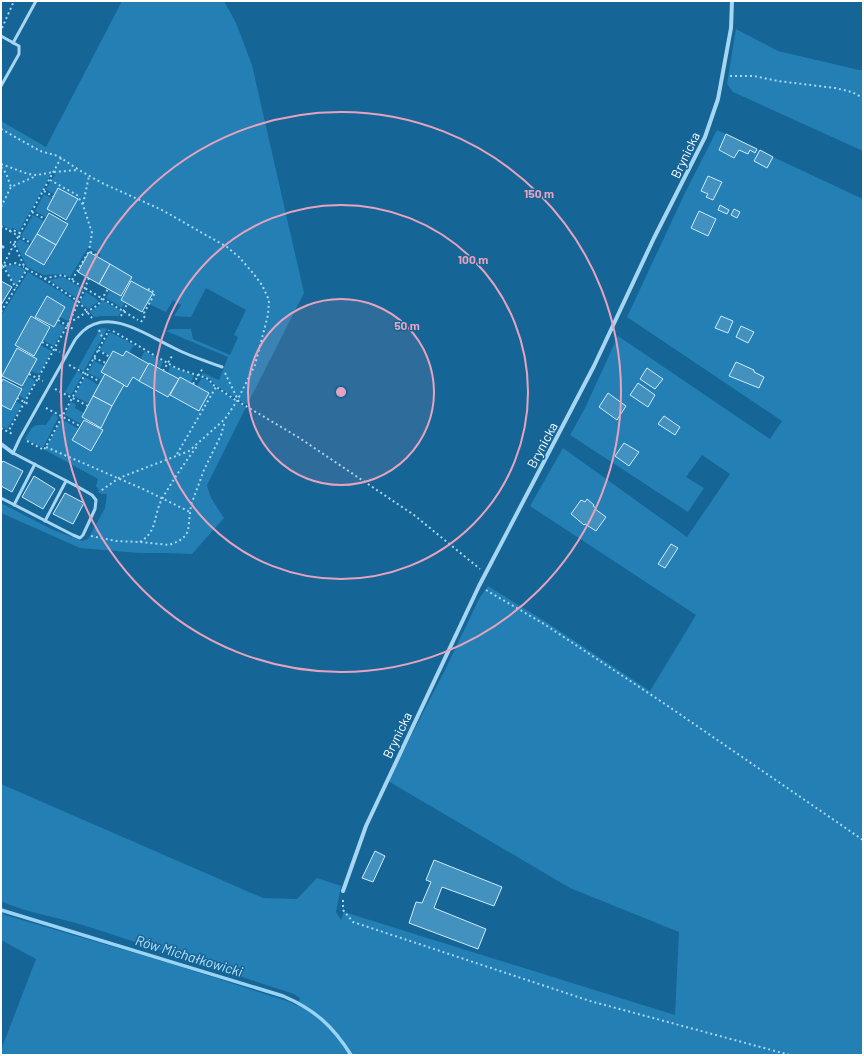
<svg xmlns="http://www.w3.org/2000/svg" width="864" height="1056" font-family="Barlow,sans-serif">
<rect width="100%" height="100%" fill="#156597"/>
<!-- green -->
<g fill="#247fb4" fill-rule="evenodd">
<polygon points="122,1 224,1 236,23 252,65 304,293 247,405 215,385 210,379 201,375 203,373 219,380 228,357 166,331 171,329 191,329 193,339 230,355 238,337 234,335 246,310 206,288 191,317 174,316 181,305 173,300 166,312 147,303 153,293 130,281 132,277 99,258 101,254 88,248 70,277 63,274 44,275 27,267 16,244 19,239 30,245 25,254 45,265 68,224 65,222 78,200 55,195 46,189 55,175 52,173 19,231 13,228 10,229 1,224 1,211 2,208 1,207 1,191 3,188 1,187 1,121 46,147"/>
<polygon points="736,29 778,51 859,70 863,70 863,151 733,92 727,84"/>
<path d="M717,130L726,134L719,151L734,158L739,150L748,154L750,150L755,153L757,149L760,150L754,161L767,168L773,157L863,199V1055H1V1050L36,959L1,940V912L5,915L172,964L290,1002L297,1006L300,998L294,994C224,971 153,948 83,925C56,917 27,913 1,901V784L263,898L297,899L317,878L341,886L336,912L341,920L344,912L675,1015L679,932L570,888L388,781L445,670L479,599L488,586L546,622L650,691L696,615L530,506L563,448L687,537L730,474L702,455L686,477L704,488L688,512L570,435L585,408L618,336L770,439L782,421L627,317L684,195ZM708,176L722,182L713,200L706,197L708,194L701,190Z"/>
<polygon points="44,194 53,199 47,209 50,211 46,217 35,211"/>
<polygon points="33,215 44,221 32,242 21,236"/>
<polygon points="16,265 24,269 25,271 16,286 11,279 5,266"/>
<polygon points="28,272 61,292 76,303 68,321 60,317 65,307 47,296 35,317 34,318 31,317 15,344 18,346 2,375 4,377 1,383 1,316"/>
<polygon points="63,277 83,289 78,299 49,280"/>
<polygon points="110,290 123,297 121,300 125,302 122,308 106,298"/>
<polygon points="86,292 98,300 98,302 88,309 80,302"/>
<polygon points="102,300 121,311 119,316 101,316 94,317 90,312 99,306"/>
<polygon points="57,322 65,327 54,346 43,340 51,326 54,327"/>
<polygon points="103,328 107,329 84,371 78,368 97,334 98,331 96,330"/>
<polygon points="110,332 134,345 129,353 126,351 123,356 113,351 110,356 100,350"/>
<polygon points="40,345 52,351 39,374 30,371 33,357"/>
<polygon points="145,351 163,362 160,369 143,360 141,357"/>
<polygon points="94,361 105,366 105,374 102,380 88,373"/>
<polygon points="170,366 194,375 191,383 180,377 179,379 168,373"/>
<polygon points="77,371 83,374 71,395 65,392"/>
<polygon points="27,376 33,379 35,382 25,399 19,396 22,390 20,388"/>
<polygon points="85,377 99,385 89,404 74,396"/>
<polygon points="133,377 168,397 170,395 199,411 209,393 197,386 201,379 206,378 215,387 246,407 207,485 211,498 224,518 192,554 165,553 139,553 80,548 1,513 1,503 51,529 82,541 88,539 105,508 107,494 101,494 96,486 98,479 45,450 61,420 63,420 79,429 73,440 91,451 103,430 100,429 124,385 127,386"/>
<polygon points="16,401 22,405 7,429 1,426 1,405 10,410"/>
<polygon points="71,402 76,404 75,408 84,413 82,417 84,419 81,424 65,415"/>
<path d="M53,414L57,416L58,418L43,448L25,439C32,427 32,424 46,425Z"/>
</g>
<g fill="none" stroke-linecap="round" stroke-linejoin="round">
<!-- stream -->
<path stroke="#99d4f5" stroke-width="3.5" d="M1,910L283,996C314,1009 333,1026 351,1055"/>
</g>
<!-- building -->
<g fill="#4291bf" stroke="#ceebfc">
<polygon points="726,134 757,149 755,153 750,150 748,154 739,150 734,158 719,150"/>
<polygon points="760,150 773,157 767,168 754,161"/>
<polygon points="708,176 722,182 713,200 706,197 708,194 701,191"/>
<polygon points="58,188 78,199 66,220 47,209"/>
<polygon points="720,205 729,210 727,214 718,210"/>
<polygon points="734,209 740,212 737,218 731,215"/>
<polygon points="699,211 716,219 708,236 691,228"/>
<polygon points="49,213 68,224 56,245 37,234"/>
<polygon points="37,234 56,245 44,265 25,254"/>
<polygon points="89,252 110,264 99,284 78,272"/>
<polygon points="110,264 132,277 121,296 99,284"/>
<polygon points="1,281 12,287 1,305"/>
<polygon points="131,281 153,293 142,312 121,300"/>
<polygon points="47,296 65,307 54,327 35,317"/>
<polygon points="31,316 50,327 34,356 15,345"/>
<polygon points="721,316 733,321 728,333 715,328"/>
<polygon points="741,326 754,332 748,343 736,337"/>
<polygon points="17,348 37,359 22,386 2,376"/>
<polygon points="113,351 123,356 126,351 149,364 139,381 133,377 127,387 101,372"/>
<polygon points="736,362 754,370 754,372 764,377 759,388 729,376"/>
<polygon points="149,363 179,379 168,397 139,381"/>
<polygon points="647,368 663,379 655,389 640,379"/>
<polygon points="105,374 124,385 112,406 93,396"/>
<polygon points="180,377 209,393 199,411 170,395"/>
<polygon points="3,379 22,389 11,410 1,405 1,383"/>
<polygon points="638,383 655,395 648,407 630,395"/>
<polygon points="608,393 626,406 617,420 599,407"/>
<polygon points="93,396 112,406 101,428 82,417"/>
<polygon points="664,416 680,427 675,435 658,424"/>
<polygon points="84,420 103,430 91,451 72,440"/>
<polygon points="624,443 639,452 629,466 615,456"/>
<polygon points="3,461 23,471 12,492 1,486 1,464"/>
<polygon points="34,476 55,489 43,509 22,497"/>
<polygon points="65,493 84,503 73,524 53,514"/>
<polygon points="587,499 594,505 593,506 596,508 595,509 606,517 596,531 585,524 584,525 571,514 581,500 585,502"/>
<polygon points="671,544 678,548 665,568 658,564"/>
<polygon points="375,851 385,856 373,882 362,878"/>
<polygon points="434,860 502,887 494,906 442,887 434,908 486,929 478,949 409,923 416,902 422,903 431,882 426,880"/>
</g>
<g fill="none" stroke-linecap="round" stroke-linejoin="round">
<!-- path -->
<g stroke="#a6d6f2" stroke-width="2" stroke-dasharray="2 3" stroke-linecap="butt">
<polyline points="2,28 14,1"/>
<polyline points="730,76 754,76 778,81 835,88 852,92 863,98"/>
<polyline points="1,129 40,151 58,156 79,170 102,183 162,210 227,247 239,257 253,273 262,285 269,300 268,315 255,365 237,401 225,419 189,451 119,478 99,492"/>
<polyline points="1,164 28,174 37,175 54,172 78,170"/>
<polyline points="1,167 6,173 11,187"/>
<polyline points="50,180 77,195 83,205 92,233 89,251"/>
<polyline points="44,191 54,197"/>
<polyline points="83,204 89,176"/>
<polyline points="1,207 11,187 36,176"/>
<polyline points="32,212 45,219"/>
<polyline points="1,226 31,243"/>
<polyline points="9,231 13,230 20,233"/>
<polyline points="1,265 3,266 14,244 10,242"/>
<polyline points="3,266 16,288"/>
<polyline points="1,269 3,266 16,263 24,267"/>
<polyline points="27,269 25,268 14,244 61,158"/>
<polyline points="89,278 79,302 92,318"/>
<polyline points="45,279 46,278 63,275 138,320"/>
<polyline points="72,280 89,251 98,256 98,257"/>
<polyline points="1,312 27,269 45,279 79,302 67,326 8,432"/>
<polyline points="121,316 127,304"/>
<polyline points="58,320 75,330"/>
<polyline points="141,322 145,316 144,313 155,293 149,289 148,291"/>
<polyline points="69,323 98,305 108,289"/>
<polyline points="99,330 103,339"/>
<polyline points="113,331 176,368 209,379 212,384 237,401"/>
<polyline points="42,342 60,352"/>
<polyline points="98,350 110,357"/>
<polyline points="94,358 106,363"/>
<polyline points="69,365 101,382"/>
<polyline points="163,371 172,356"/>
<polyline points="225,373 239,402 298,437 414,515 480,569"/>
<polyline points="29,374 43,381"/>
<polyline points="193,384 203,368"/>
<polyline points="55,389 88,406"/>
<polyline points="17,398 30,405"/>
<polyline points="46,408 80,426"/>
<polyline points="1,428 14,435"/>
<polyline points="27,441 44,450 109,330"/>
<polyline points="46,447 143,489 190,512"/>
<polyline points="177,454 216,387"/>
<polyline points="91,536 116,541 140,542 169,545 179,541 185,536 188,531 191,505 204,470 221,435 225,421"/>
<path d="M140,542C158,531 153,516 162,499C173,480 185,462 198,445"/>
<polyline points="486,590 544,624 662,702 863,840"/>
<polyline points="343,900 343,910 353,922 590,1001 790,1055"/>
</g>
<!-- service -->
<g stroke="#a6d6f2" stroke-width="3">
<polyline points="1,36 19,46 19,54 1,86"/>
<polyline points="13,43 36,1"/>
<polyline points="1,246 3,247"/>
<path d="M1,498L73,535L80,538L83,535L95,509L96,500L92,495L80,488L13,453L20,438L75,340C77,337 80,334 83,331C110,307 148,336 174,348C189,356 206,361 222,367"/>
<polyline points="14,505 35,464"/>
<polyline points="45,521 66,481"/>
</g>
<!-- minor -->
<g stroke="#a6d6f2" stroke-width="4">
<polyline points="1,444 13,453"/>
<polyline points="343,891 366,826 479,586 594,366 654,238 705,137 718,99 731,28 732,1"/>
</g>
</g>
<!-- distance rings -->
<circle cx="341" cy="392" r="93" fill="#e7a3bd" fill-opacity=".12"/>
<g fill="none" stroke="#e7a3bd" stroke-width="2">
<circle cx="341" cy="392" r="93"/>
<circle cx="341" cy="392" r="187"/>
<circle cx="341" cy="392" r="280"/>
</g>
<g text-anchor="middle" stroke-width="3" stroke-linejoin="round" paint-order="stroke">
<!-- street labels -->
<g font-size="13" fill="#fff" stroke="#156597">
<text transform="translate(685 155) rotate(-64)" y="5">Brynicka</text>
<text transform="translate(542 445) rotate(-62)" y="5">Brynicka</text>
<text transform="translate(397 735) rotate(-64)" y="5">Brynicka</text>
</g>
<!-- water labels -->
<g font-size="14" font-style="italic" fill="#b7e1f9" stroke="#156597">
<text transform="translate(189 956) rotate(17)" y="5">Rów Michałkowicki</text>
</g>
</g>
<circle cx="341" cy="392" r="6" fill="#e7a3bd" stroke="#156597" stroke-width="2"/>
<g font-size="12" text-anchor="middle" font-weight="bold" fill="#e7a3bd" stroke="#156597" stroke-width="3" stroke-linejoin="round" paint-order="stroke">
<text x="539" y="198">150 m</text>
<text x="473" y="264">100 m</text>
<text x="407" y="330">50 m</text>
</g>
<!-- border -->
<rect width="864" height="1056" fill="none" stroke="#ffffff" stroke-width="4"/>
</svg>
